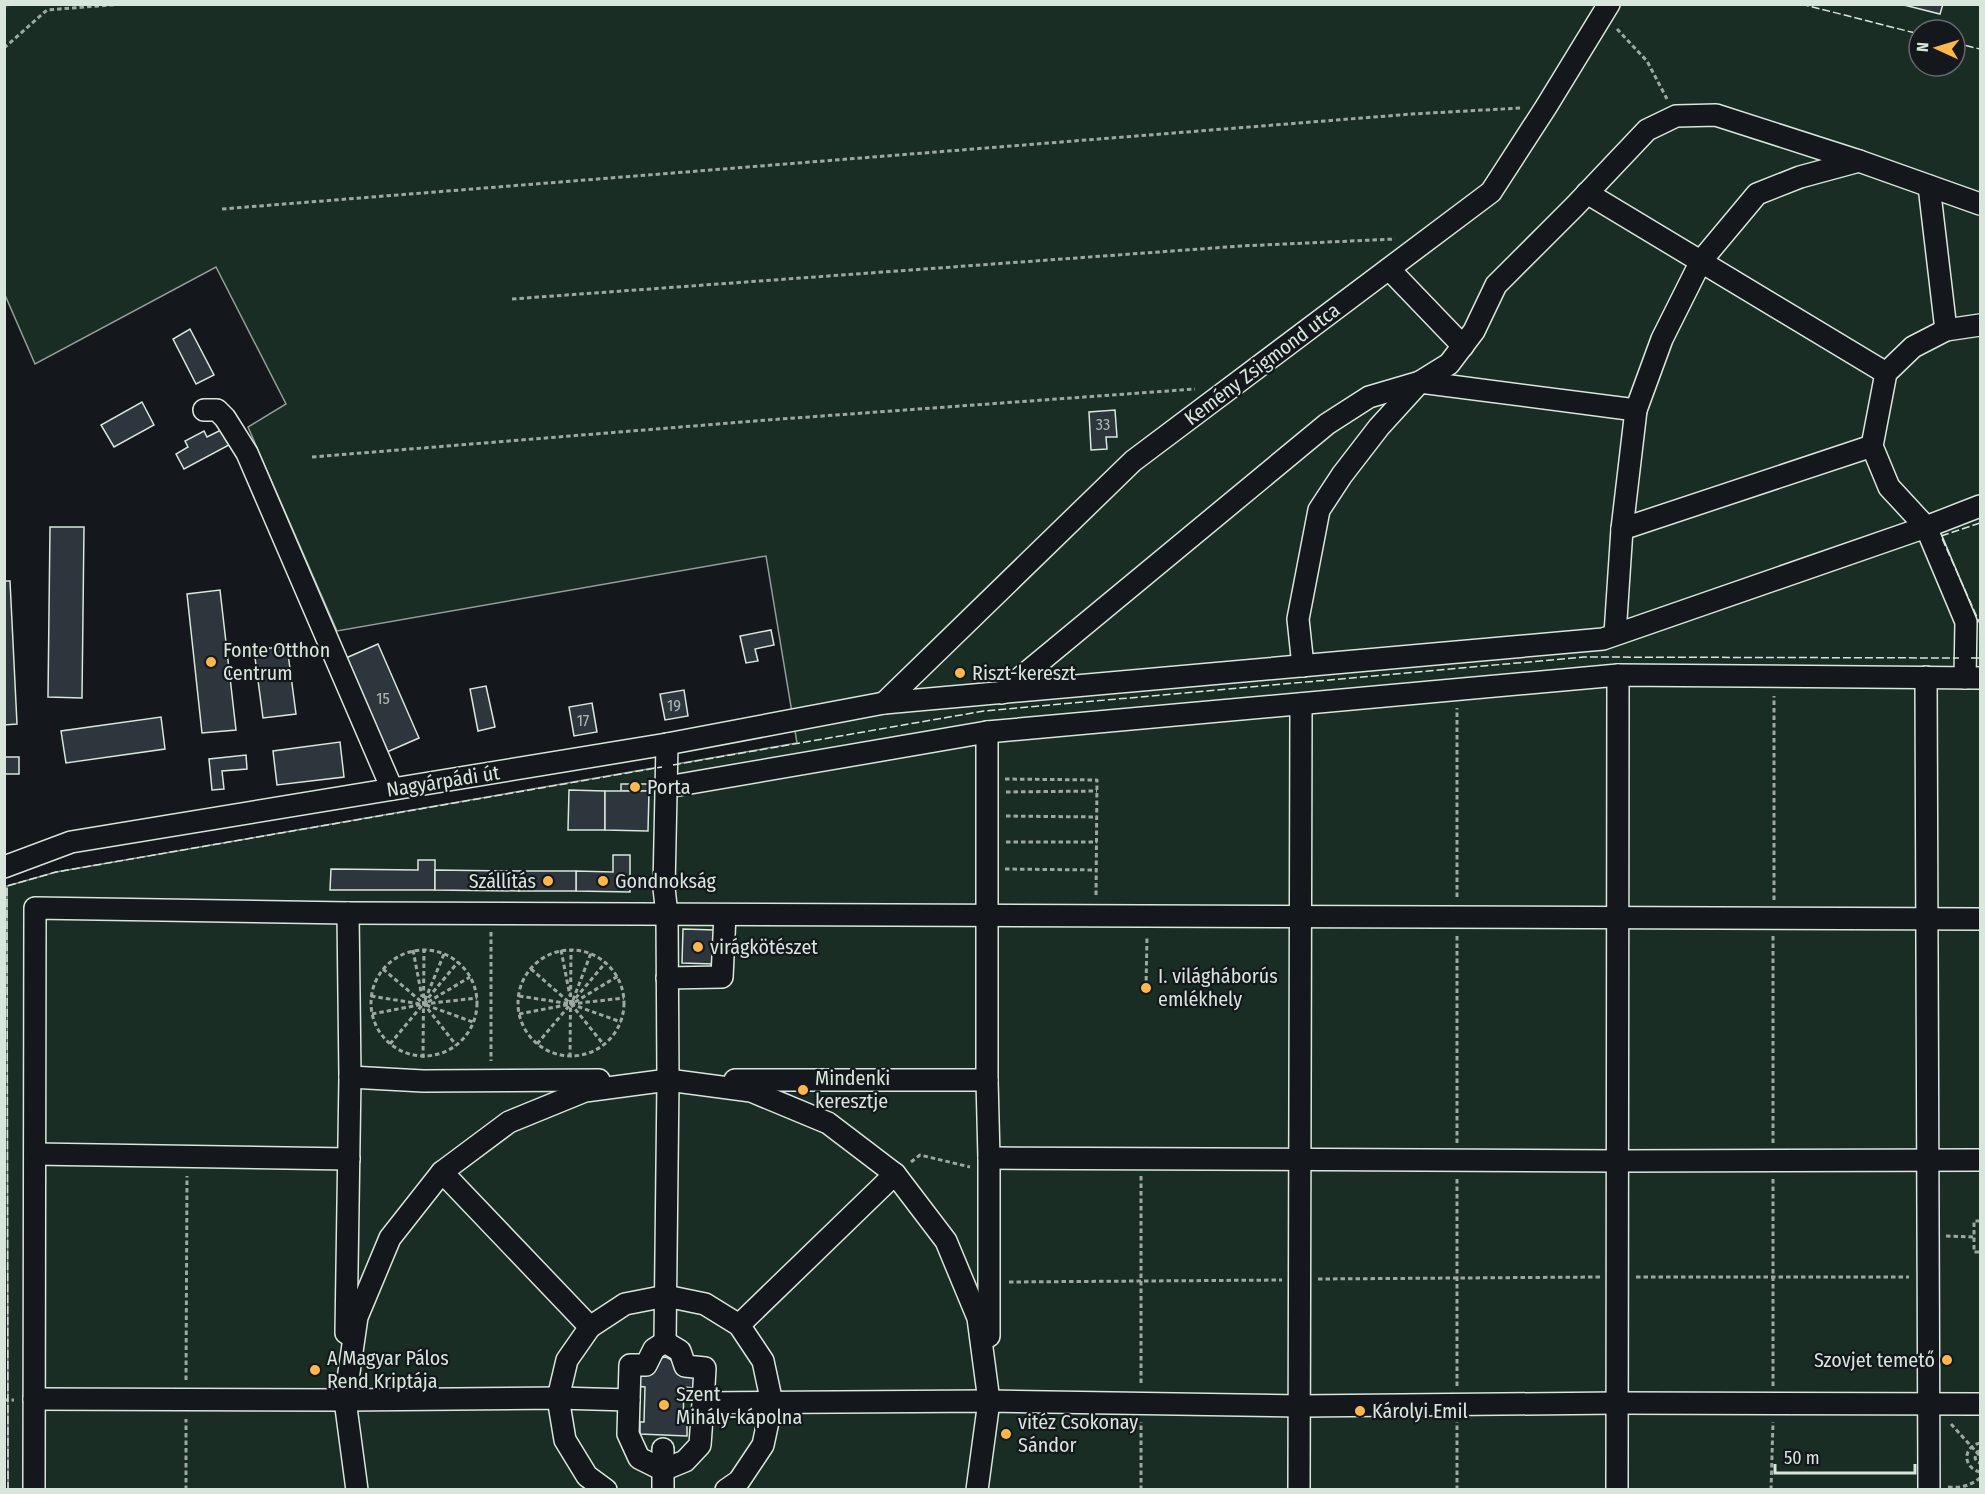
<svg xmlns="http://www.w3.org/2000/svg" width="1985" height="1494" font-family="'Fira Sans Condensed',sans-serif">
<rect width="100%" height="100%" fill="#14181c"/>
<!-- green -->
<path fill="#1a2d24" stroke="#939e99" stroke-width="1.5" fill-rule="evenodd" d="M4,5H1980V1489H8L7,886L56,872L797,743L766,556L337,631L248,427L286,404L216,267L35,364L5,295ZM1919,30H1955V66H1919Z"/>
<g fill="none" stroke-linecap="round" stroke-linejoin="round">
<!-- stream -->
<polyline stroke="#2f3f4d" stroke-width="5" points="4,7 8,4"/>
</g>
<!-- building -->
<g fill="#2c363c" stroke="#d8e6dc" stroke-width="1.5">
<polygon points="1900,4 1943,4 1940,14"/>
<polygon points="190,329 214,375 196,384 173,339"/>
<polygon points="142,402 154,425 114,447 101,425"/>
<polygon points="1115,410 1117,437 1106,437 1107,449 1091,450 1089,412"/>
<polygon points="221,430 229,445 184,469 176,454 188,447 185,441 204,431 207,437"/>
<polygon points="50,527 84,527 82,698 48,697"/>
<polygon points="4,581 10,581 17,724 4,725"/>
<polygon points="220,590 236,730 202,733 187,594"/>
<polygon points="771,630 774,645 755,649 758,661 746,663 740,636"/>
<polygon points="378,644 419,738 387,752 346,658"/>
<polygon points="287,646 296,714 263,718 254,650"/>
<polygon points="486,686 495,727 478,731 470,689"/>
<polygon points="684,690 688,716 665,720 660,694"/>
<polygon points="592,703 597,732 574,736 569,707"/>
<polygon points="161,717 165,749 66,763 61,731"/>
<polygon points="340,742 344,777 277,785 273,751"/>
<polygon points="246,755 247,769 222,771 224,789 212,790 209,759"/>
<rect x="4" y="757" width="15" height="17"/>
<rect x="621" y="784" width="28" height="7"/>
<polygon points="569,790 605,791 605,830 568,830"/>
<polygon points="605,791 649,791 648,831 605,830"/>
<polygon points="613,855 630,855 630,892 576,891 576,871 613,872"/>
<polygon points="418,860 435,860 435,890 330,890 331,869 418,870"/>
<polygon points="435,870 520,871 519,891 435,890"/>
<polygon points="520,871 576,871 576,891 519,891"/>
<polygon points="683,929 715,930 714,964 682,963"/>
<polygon points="666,1357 694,1372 694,1388 684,1387 683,1423 687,1423 687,1436 640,1434 640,1422 644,1422 645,1387 635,1386 635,1370 659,1358"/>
</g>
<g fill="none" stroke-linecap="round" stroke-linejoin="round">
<defs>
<g id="minor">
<polyline points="1929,186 1946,330"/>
<polyline points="1587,193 1886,373"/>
<polyline points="1389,269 1463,346"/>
<polyline points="204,410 217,410 225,418 247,453 392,789"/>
<polyline points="1622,529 1872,446"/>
<polyline points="1615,634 1622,529 1636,410 1662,339 1701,261 1757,194 1800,177 1859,161"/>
<polyline points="1303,666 1298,619 1319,510 1342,475 1379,427 1420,382 1636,410"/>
<polyline points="1926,677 1929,1490"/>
<polyline points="1965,678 1966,622 1926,527 1889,487 1872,446 1886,373 1913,347 1946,330 1980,325"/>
<polyline points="1002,693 1327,424 1369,397 1420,382 1449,364 1474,331 1496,285 1575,206 1647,130 1676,116 1716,115 1859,161 1980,204"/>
<polyline points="884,703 1133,461 1491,192 1546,107 1609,4"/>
<polyline points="987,732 987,1080 989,1158 989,1336"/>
<polyline points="667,787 987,732 1618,675 1980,678"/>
<polyline points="4,867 71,842 667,744 884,703 1603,639 1926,527 1980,506"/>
<polyline points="667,978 722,977 725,915"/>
<polyline points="350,1077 423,1081 599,1080"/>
<polyline points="735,1080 987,1080"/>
<polyline points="35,1154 349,1159"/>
<polyline points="989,1158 1618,1161 1980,1160"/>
<polyline points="442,1172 590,1327"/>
<polyline points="739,1325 895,1174"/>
<polyline points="346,1333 350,1077 348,913"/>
<polyline points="665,1342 668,1080 667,915 664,888 667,744"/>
<polyline points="34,1399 345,1400 558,1398 629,1400"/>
<polyline points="703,1403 700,1445 685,1461 663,1470 639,1458 628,1434 630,1365 646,1365 654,1349 665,1342 680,1351 685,1366 705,1368 703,1403 989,1401 1300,1406 1617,1403 1980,1404"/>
<polyline points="34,1490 35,908 348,913 1980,919"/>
<polyline points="357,1490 345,1400 357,1317 390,1238 442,1172 509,1122 585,1091 668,1080 751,1091 828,1123 895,1174 946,1241 978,1318 989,1401 977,1490"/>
<polyline points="606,1490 587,1476 565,1440 558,1398 567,1360 590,1327 625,1304 666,1296 705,1304 739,1325 763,1361 772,1403 763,1445 739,1481 726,1490"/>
<polyline points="663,1490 663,1449"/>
<polyline points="1299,1490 1301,704"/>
<polyline points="1617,1490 1618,675"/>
</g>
</defs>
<!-- minor casing -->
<use href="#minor" stroke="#d8e6dc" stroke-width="24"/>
<!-- path -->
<g stroke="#9da8a2" stroke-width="3" stroke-dasharray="4.5 3" stroke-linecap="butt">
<polyline points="1617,29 1647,61 1667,99"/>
<polyline points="4,48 47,10 123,4"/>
<polyline points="222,209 1412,114 1521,108"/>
<polyline points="512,299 1241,246 1395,239"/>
<polyline points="312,457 767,420 1195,389"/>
<polyline points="1005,779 1097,780 1096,897"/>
<polyline points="1006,792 1097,791"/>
<polyline points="1006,816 1097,817"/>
<polyline points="1006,842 1097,842"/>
<polyline points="1005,869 1096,870"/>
<polyline points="1457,897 1457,708"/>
<polyline points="1774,900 1774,696"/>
<polyline points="491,932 491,1061"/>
<circle cx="571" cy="1003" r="53"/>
<circle cx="424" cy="1003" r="53"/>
<polyline points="413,950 422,997"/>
<polyline points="561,950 570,996"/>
<polyline points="383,969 424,1004 456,1045"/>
<polyline points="531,969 571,1004 604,1045"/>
<polyline points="1146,988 1147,936"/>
<polyline points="371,996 420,1004"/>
<polyline points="519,996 571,1004 621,1022"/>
<polyline points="425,1000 444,954"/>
<polyline points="573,1000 591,953"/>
<polyline points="428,1002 470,977"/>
<polyline points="575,1002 618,976"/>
<polyline points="426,1005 473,1022"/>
<polyline points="372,1014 424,1004 477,998"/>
<polyline points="519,1014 571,1004 624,998"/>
<polyline points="390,1044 458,962"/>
<polyline points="537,1044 606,962"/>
<polyline points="570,1057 571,950"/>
<polyline points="423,1058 424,950"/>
<polyline points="1457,1143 1457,936"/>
<polyline points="1773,1143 1773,936"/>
<polyline points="911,1162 920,1155 970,1167"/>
<polyline points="1141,1176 1141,1386"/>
<polyline points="1980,1221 1974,1221 1974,1252 1980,1252"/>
<polyline points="1946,1236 1974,1237"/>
<polyline points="1636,1277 1909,1277"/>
<polyline points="1318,1279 1600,1277"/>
<polyline points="1009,1282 1282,1280"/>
<polyline points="186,1380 187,1176"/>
<polyline points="1457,1386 1457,1179"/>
<polyline points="1773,1386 1773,1179"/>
<polyline points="4,1400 14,1400"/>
<polyline points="1951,1424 1980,1456"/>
<path d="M1980,1443C1962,1447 1963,1468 1980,1472"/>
<polyline points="1980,1451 1977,1452 1975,1458 1977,1462 1980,1463"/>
<path d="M1948,1487C1961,1488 1970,1486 1980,1478"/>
<polyline points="186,1490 186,1419"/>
<polyline points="1141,1490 1141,1422"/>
<polyline points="1457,1490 1457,1422"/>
<polyline points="1771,1490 1773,1422"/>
</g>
<!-- minor -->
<use href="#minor" stroke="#14181c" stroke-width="21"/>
<!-- fence -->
<g stroke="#d8e6dc" stroke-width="1.5" stroke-dasharray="8 3" stroke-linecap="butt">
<polyline points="1801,4 1919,34"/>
<polyline points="1955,43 1980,49"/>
<polyline points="1980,523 1941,536 1980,624"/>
<polyline points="1971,658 1980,658"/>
<polyline points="673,765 984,711 1584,657 1959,658"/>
<polyline points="8,1490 7,886 56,872 662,767"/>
</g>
</g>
<!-- markers -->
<g fill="#ffb74d" stroke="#14181c" stroke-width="2">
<circle cx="211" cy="662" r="6"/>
<circle cx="960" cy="673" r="6"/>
<circle cx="635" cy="787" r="6"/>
<circle cx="548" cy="881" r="6"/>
<circle cx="603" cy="881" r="6"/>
<circle cx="698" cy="947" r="6"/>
<circle cx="1146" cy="988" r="6"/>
<circle cx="803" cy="1090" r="6"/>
<circle cx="1947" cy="1360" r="6"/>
<circle cx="315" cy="1370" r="6"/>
<circle cx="664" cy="1405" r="6"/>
<circle cx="1360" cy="1411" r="6"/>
<circle cx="1006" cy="1434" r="6"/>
</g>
<g text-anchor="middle" stroke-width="4.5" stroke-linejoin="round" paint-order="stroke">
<!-- number labels -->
<g font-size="16" fill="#adbab4">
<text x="1103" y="430">33</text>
<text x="383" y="704">15</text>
<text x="674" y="711">19</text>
<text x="583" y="726">17</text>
</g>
<!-- street labels -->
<g font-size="20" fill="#d8e6dc" stroke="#14181c">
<text transform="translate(1262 364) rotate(-37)" y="7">Kemény Zsigmond utca</text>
<text transform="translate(443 781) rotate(-9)" y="7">Nagyárpádi út</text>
</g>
<!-- poi labels -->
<g font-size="20" fill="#d8e6dc" stroke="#14181c" text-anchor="start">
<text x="223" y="657">Fonte Otthon<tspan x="223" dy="23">Centrum</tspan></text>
<text x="972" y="680">Riszt-kereszt</text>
<text x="647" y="794">Porta</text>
<text x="536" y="888" text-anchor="end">Szállítás</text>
<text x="615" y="888">Gondnokság</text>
<text x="710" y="954">virágkötészet</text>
<text x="1158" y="983">I. világháborús<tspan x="1158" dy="23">emlékhely</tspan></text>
<text x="815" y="1085">Mindenki<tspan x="815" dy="23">keresztje</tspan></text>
<text x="327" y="1365">A Magyar Pálos<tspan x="327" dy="23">Rend Kriptája</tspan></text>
<text x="1935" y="1367" text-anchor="end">Szovjet temető</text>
<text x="676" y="1401">Szent<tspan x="676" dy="23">Mihály-kápolna</tspan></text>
<text x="1372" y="1418">Károlyi Emil</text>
<text x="1018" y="1429">vitéz Csokonay<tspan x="1018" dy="23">Sándor</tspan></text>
</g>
</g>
<!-- border -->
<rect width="1985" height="1494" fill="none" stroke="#d8e6dc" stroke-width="12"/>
<!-- north arrow -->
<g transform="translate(1937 48) rotate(274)"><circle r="28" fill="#14181c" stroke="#626a69" stroke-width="1.5"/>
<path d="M0-4.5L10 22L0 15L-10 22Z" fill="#ffb74d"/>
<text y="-9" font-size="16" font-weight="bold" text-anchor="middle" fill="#d8e6dc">N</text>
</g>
<!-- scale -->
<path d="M1775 1464v9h140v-9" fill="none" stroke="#d8e6dc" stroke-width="3"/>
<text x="1784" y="1464" font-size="18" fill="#d8e6dc" stroke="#14181c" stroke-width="4.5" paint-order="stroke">50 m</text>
</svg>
